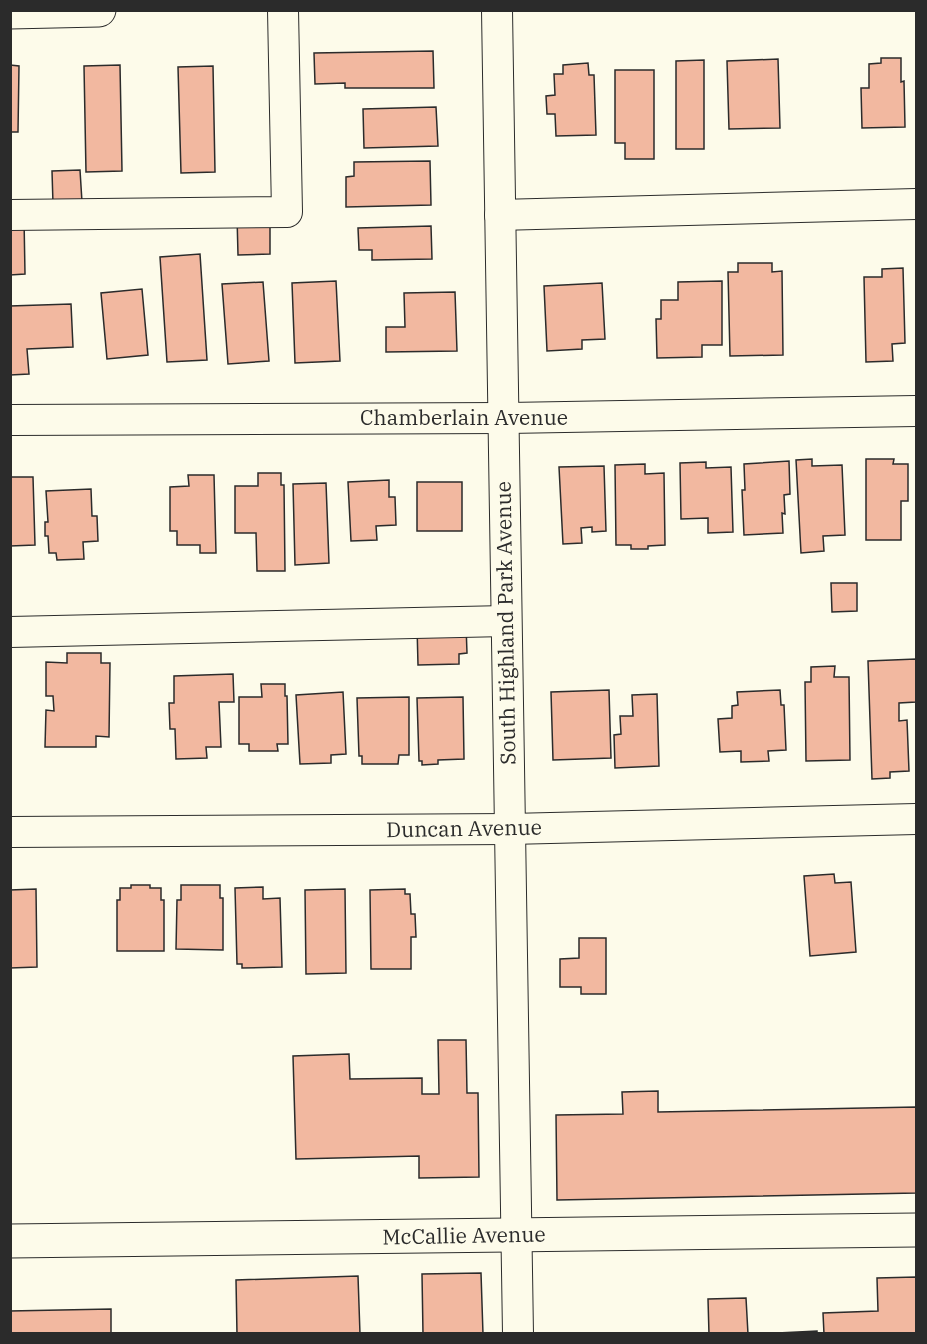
<svg xmlns="http://www.w3.org/2000/svg" width="927" height="1344" font-family="'IBM Plex Serif',serif">
<rect width="100%" height="100%" fill="#fdfbea"/>
<!-- building -->
<g fill="#f2b8a0" stroke="#2b2b2b" stroke-width="1.5">
<polygon points="433,51 434,88 345,88 345,83 315,84 314,53"/>
<polygon points="881,58 901,58 901,82 904,81 905,127 862,128 861,88 869,88 869,64 881,63"/>
<polygon points="778,59 780,128 729,129 727,61"/>
<polygon points="704,60 704,149 676,149 676,61"/>
<polygon points="588,63 589,75 594,75 596,135 556,136 555,114 547,114 546,96 555,95 554,74 563,74 563,65"/>
<polygon points="10,65 19,66 18,132 10,132"/>
<polygon points="120,65 122,171 86,172 84,66"/>
<polygon points="213,66 215,172 181,173 178,67"/>
<polygon points="615,70 654,70 654,159 625,159 625,143 615,143"/>
<polygon points="436,107 438,146 364,148 363,109"/>
<polygon points="430,161 431,205 346,207 346,177 354,176 354,162"/>
<polygon points="80,170 82,202 53,204 52,171"/>
<polygon points="270,215 270,254 238,255 237,216"/>
<polygon points="10,218 24,218 25,274 10,275"/>
<polygon points="431,226 432,259 372,260 372,250 359,250 358,228"/>
<polygon points="200,254 207,360 167,362 160,257"/>
<polygon points="738,263 772,263 772,272 782,271 783,355 730,356 728,272 738,272"/>
<polygon points="903,268 905,343 892,344 893,361 866,362 864,277 882,277 882,269"/>
<polygon points="336,281 340,361 295,363 292,283"/>
<polygon points="722,281 722,345 702,345 702,357 657,358 656,319 661,319 661,300 678,300 678,282"/>
<polygon points="263,282 269,361 228,364 222,284"/>
<polygon points="602,283 605,339 582,340 582,349 547,351 544,286"/>
<polygon points="142,289 148,355 107,359 101,293"/>
<polygon points="455,292 457,351 386,352 386,327 405,327 404,293"/>
<polygon points="71,304 73,347 27,349 29,374 10,375 10,306"/>
<polygon points="812,459 812,466 842,465 845,535 823,536 824,551 801,553 796,460"/>
<polygon points="866,459 894,459 893,464 908,464 908,501 901,501 901,540 866,540"/>
<polygon points="789,461 790,494 784,495 785,514 782,513 783,533 744,535 742,490 745,490 744,464"/>
<polygon points="706,462 706,468 731,467 733,532 708,533 708,518 681,519 680,463"/>
<polygon points="645,464 645,474 664,473 665,545 648,546 648,549 631,549 631,545 616,545 615,465"/>
<polygon points="604,466 606,531 592,532 592,527 581,528 582,543 563,544 559,467"/>
<polygon points="258,473 281,473 281,485 284,485 285,571 257,571 256,533 235,533 235,486 258,486"/>
<polygon points="188,475 214,475 216,553 200,553 200,545 177,545 177,531 170,531 170,487 189,486"/>
<polygon points="10,477 33,477 35,545 10,546"/>
<polygon points="389,480 389,497 395,497 396,525 376,526 377,540 351,541 348,482"/>
<rect x="417" y="482" width="45" height="49"/>
<polygon points="326,483 329,563 295,565 293,484"/>
<polygon points="91,489 92,516 97,516 98,541 83,542 84,559 57,560 56,553 49,553 48,536 45,536 45,522 48,522 46,491"/>
<polygon points="831,583 857,583 857,611 832,612"/>
<polygon points="466,625 467,653 459,654 459,664 418,665 417,626"/>
<polygon points="67,653 101,653 101,663 110,663 109,737 96,736 96,747 45,747 46,710 54,711 53,696 46,696 46,662 67,663"/>
<polygon points="916,659 916,702 899,703 899,721 907,720 909,771 890,772 890,778 872,779 868,661"/>
<polygon points="835,666 834,677 849,677 850,760 806,761 805,682 811,682 811,667"/>
<polygon points="233,674 234,702 219,702 221,747 206,747 207,758 176,759 175,729 170,729 169,703 174,703 174,676"/>
<polygon points="261,684 285,684 285,696 287,696 288,744 277,744 278,751 249,751 249,744 239,744 239,697 262,697"/>
<polygon points="609,690 611,758 553,760 551,692"/>
<polygon points="780,690 781,705 784,705 786,750 768,751 769,761 741,762 741,751 720,752 718,719 732,718 732,706 738,705 737,692"/>
<polygon points="343,692 346,754 331,755 331,763 300,764 296,695"/>
<polygon points="657,694 659,766 615,768 614,735 621,734 620,716 633,716 632,695"/>
<polygon points="409,697 409,755 399,755 398,764 362,764 362,756 359,756 357,698"/>
<polygon points="463,697 464,759 438,760 438,764 422,765 422,761 419,761 417,698"/>
<polygon points="834,874 835,883 851,882 856,952 810,956 804,876"/>
<polygon points="131,885 150,885 150,888 161,888 161,900 164,900 164,951 117,951 117,900 120,900 120,888 131,888"/>
<polygon points="181,885 220,885 220,898 223,898 223,950 176,949 177,900 181,900"/>
<polygon points="263,887 263,899 280,898 282,967 242,968 242,964 237,964 235,888"/>
<polygon points="36,889 37,967 10,968 10,890"/>
<polygon points="345,889 346,973 306,974 305,890"/>
<polygon points="405,889 405,894 410,894 411,914 415,914 416,937 411,937 411,969 371,969 370,890"/>
<polygon points="579,938 606,938 606,994 581,994 581,987 560,987 560,959 579,958"/>
<polygon points="438,1040 466,1040 467,1093 478,1093 479,1177 419,1178 419,1156 296,1159 293,1056 349,1054 350,1079 422,1078 422,1094 439,1094"/>
<polygon points="658,1091 658,1112 916,1107 916,1193 557,1200 556,1115 623,1114 622,1092"/>
<polygon points="481,1273 483,1334 423,1334 422,1274"/>
<polygon points="358,1276 360,1334 237,1334 236,1280"/>
<polygon points="916,1277 916,1334 824,1334 823,1313 878,1311 877,1278"/>
<polygon points="746,1298 748,1334 709,1334 708,1299"/>
<polygon points="111,1309 111,1334 10,1334 10,1311"/>
<polygon points="817,1331 817,1334 756,1334"/>
</g>
<g fill="none" stroke-linecap="round" stroke-linejoin="round">
<defs>
<g id="minor">
<polyline points="497,10 518,1334"/>
<polyline points="10,215 287,212 283,10"/>
<polyline points="500,215 916,204"/>
<polyline points="10,420 503,418 916,411"/>
<polyline points="10,632 506,621"/>
<polyline points="10,832 510,829 916,819"/>
</g>
<g id="major">
<polyline points="10,12 99,10"/>
<polyline points="10,1241 916,1230"/>
</g>
</defs>
<!-- minor casing -->
<use href="#minor" stroke="#2b2b2b" stroke-width="32"/>
<!-- major casing -->
<use href="#major" stroke="#2b2b2b" stroke-width="35"/>
<!-- minor -->
<use href="#minor" stroke="#fdfbea" stroke-width="30"/>
<!-- major -->
<use href="#major" stroke="#fdfbea" stroke-width="33"/>
</g>
<g text-anchor="middle" stroke-width="4.5" stroke-linejoin="round" paint-order="stroke">
<!-- street labels -->
<g font-size="21" fill="#2b2b2b" stroke="#fdfbea">
<text x="464" y="425">Chamberlain Avenue</text>
<text transform="translate(506 623) rotate(-91)" y="7">South Highland Park Avenue</text>
<text transform="translate(464 829) rotate(-1)" y="7">Duncan Avenue</text>
<text transform="translate(464 1236) rotate(-1)" y="7">McCallie Avenue</text>
</g>
</g>
<!-- border -->
<rect width="927" height="1344" fill="none" stroke="#2b2b2b" stroke-width="24"/>
</svg>
